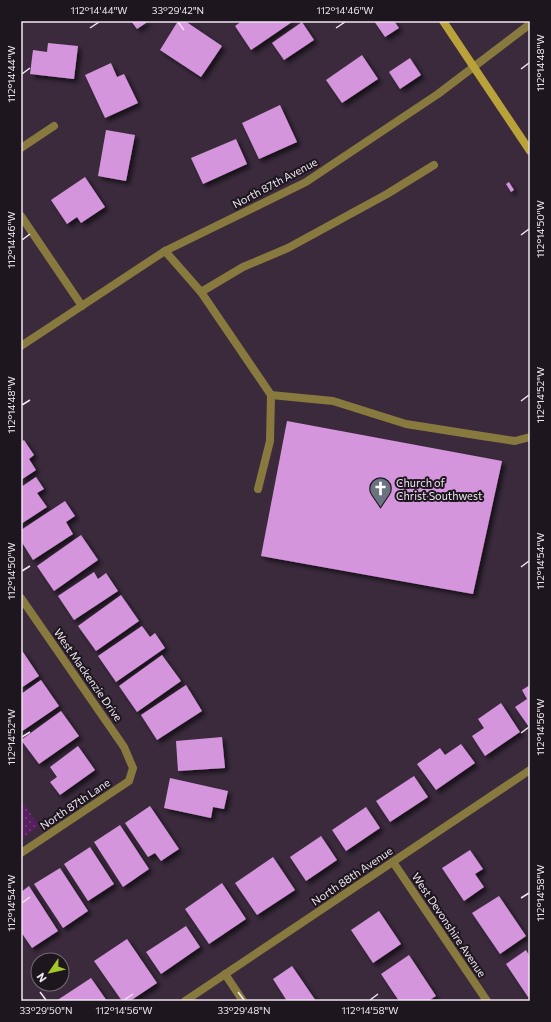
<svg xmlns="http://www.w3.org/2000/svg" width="551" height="1022" font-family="Commissioner,sans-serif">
<defs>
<pattern id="park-dots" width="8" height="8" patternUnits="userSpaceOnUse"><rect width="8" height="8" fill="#571e5f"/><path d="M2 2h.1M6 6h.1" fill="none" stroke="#6f3f76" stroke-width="1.8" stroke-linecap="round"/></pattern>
<filter id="shadow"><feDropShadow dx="3.5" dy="3.5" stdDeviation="2" flood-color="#0009"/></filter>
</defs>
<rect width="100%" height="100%" fill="#3a2a3c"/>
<!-- park -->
<polygon fill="url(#park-dots)" points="21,799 39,826 21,839"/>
<!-- building -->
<g fill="#d595dd" filter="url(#shadow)">
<polygon points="131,21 149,21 137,29"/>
<polygon points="178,21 185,21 222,46 201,77 160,50"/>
<polygon points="242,21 291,21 292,22 251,50 235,26"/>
<polygon points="374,21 394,21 399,28 385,37"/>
<polygon points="302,22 314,40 284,60 272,43"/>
<polygon points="48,43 78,46 74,79 30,74 33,50 47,52"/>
<polygon points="362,55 378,79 342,103 326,80"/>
<polygon points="410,58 421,75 400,89 389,72"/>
<polygon points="111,63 117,77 124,74 138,103 105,118 85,75"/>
<polygon points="280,105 297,142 259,159 242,123"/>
<polygon points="106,130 135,135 126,181 98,176"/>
<polygon points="236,139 247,164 203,184 191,158"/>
<polygon points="85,177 105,207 81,223 77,217 67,224 51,200"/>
<polygon points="509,182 514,190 511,192 506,184"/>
<polygon points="287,421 502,461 473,594 261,556"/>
<polygon points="24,440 34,455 29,459 36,470 21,480 21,442"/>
<polygon points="36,477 44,489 37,493 47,507 21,524 21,487"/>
<polygon points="65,501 75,516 66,522 73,534 33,560 21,541 21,530"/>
<polygon points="81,535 98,560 54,591 37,566"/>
<polygon points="94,572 98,579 106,573 118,591 74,620 58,596"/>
<polygon points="121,595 139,621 96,651 78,626"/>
<polygon points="142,626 150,637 155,633 165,648 116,682 98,656"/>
<polygon points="21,649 39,676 21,688"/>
<polygon points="162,655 181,681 137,712 119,686"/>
<polygon points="41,680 59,706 21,732 21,694"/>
<polygon points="186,685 202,711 157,740 141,715"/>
<polygon points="530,685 530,726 529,727 515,707 527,699 522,690"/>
<polygon points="501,703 520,732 485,756 472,736 484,728 478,719"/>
<polygon points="61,711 79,736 39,764 21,740"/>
<polygon points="222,737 225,768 178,771 176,741"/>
<polygon points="461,744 475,763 436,790 417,764 440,748 445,755"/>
<polygon points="78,746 95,770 60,795 50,782 57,777 50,767"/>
<polygon points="414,776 428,797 390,822 376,801"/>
<polygon points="170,778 228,791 224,809 213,807 211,818 164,808"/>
<polygon points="150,806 179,849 161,861 155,853 148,857 125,823"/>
<polygon points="366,807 380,828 346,851 332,830"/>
<polygon points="120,825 149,869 123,887 94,842"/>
<polygon points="321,836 337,860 306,881 290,857"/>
<polygon points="90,847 114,884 88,901 64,864"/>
<polygon points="470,850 483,869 475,874 484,887 464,901 442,868"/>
<polygon points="273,857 295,890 257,915 235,883"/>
<polygon points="60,868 88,911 63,928 34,884"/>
<polygon points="222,883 246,919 209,944 185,909"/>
<polygon points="29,886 58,931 32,948 21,932 21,892"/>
<polygon points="499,896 526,936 500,954 472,913"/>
<polygon points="379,911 401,944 373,963 351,930"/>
<polygon points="186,926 200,947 161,974 146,952"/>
<polygon points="127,939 157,983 130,1001 122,1001 94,961"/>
<polygon points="526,950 530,957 530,995 528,997 506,964"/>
<polygon points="409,955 436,996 428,1001 399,1001 381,974"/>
<polygon points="292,966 316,1001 287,1001 273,979"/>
<polygon points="91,978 107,1001 56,1001"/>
</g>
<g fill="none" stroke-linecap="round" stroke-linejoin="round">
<!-- service -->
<g stroke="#887a3e" stroke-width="8">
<polyline points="165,251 201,292 271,395 270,441 258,489"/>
<polyline points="201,292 243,267 288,248 387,194 434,165"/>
<polyline points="271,395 333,401 406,424 482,436 515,441 530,437"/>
</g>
<!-- minor -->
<g stroke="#887a3e" stroke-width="8">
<polyline points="21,148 54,126"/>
<polyline points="21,216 82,306"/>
<polyline points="21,598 124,747 133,768 129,781 21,853"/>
<polyline points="393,862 487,1001"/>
<polyline points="225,974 243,1001"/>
<polyline points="185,1001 530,770"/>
</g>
<!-- tertiary -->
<polyline stroke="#887a3e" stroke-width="8" points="21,346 165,251 306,182 438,94 530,24"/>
<!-- secondary -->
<polyline stroke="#baa23a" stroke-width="8" points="443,21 530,151"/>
</g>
<!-- ticks -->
<path fill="none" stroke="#f0e6f1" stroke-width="1.5" d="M178,22L184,30M90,28L99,22M336,28L345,22M521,69L529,63M22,74L30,68M521,235L529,229M22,240L30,234M521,401L529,395M22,405L30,400M521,567L529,561M22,571L30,566M521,733L529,727M22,737L30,732M521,898L529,893M22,903L30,897M40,992L46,1000M238,992L244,1000M124,1000L133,994M370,1000L378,994"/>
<!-- icons -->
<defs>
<symbol id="church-pin" viewBox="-11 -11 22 30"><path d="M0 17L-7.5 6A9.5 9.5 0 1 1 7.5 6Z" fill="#6b7280" stroke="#1d161e"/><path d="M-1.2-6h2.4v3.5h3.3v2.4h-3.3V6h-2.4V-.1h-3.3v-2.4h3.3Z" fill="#fff"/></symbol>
</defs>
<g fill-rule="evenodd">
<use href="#church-pin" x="368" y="476" width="25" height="34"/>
</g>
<g text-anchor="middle" stroke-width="4" stroke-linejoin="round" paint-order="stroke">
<!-- street labels -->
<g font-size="11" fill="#f0e6f1" stroke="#1d161e">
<text transform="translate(275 183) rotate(-28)" y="4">North 87th Avenue</text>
<text transform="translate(88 675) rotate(55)" y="4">West Mackenzie Drive</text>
<text transform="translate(75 804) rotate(-34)" y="4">North 87th Lane</text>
<text transform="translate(352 876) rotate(-34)" y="4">North 88th Avenue</text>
<text transform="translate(449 925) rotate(56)" y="4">West Devonshire Avenue</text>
</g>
<!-- poi labels -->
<g font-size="11" fill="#f0e6f1" stroke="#1d161e" text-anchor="start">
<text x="396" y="487">Church of<tspan x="396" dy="13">Christ Southwest</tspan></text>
</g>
</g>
<!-- border -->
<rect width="551" height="1022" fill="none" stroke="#1d161e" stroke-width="44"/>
<!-- north arrow -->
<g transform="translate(50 972) rotate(236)"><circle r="19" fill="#1d161e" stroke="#716972"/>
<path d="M0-3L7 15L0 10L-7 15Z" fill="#a2c927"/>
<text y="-6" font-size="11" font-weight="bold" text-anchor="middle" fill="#f0e6f1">N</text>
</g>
<rect x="22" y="22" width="507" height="978" fill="none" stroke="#f0e6f1" stroke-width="1.5"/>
<g font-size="10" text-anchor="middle" fill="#f0e6f1">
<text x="99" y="14">112°14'44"W</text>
<text x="178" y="14">33°29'42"N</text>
<text x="345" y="14">112°14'46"W</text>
<text transform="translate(540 63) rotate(-90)" y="4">112°14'48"W</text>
<text transform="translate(11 74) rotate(-90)" y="4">112°14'44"W</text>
<text transform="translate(540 229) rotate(-90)" y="4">112°14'50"W</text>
<text transform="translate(11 240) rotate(-90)" y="4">112°14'46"W</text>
<text transform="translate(540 395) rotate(-90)" y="4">112°14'52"W</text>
<text transform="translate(11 405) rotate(-90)" y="4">112°14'48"W</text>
<text transform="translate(540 561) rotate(-90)" y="4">112°14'54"W</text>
<text transform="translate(11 571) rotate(-90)" y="4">112°14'50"W</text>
<text transform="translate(540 727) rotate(-90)" y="4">112°14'56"W</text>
<text transform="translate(11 737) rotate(-90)" y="4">112°14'52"W</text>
<text transform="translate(540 893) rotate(-90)" y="4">112°14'58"W</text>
<text transform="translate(11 903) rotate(-90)" y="4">112°14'54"W</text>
<text x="46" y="1014">33°29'50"N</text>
<text x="124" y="1014">112°14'56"W</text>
<text x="244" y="1014">33°29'48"N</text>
<text x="370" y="1014">112°14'58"W</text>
</g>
</svg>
